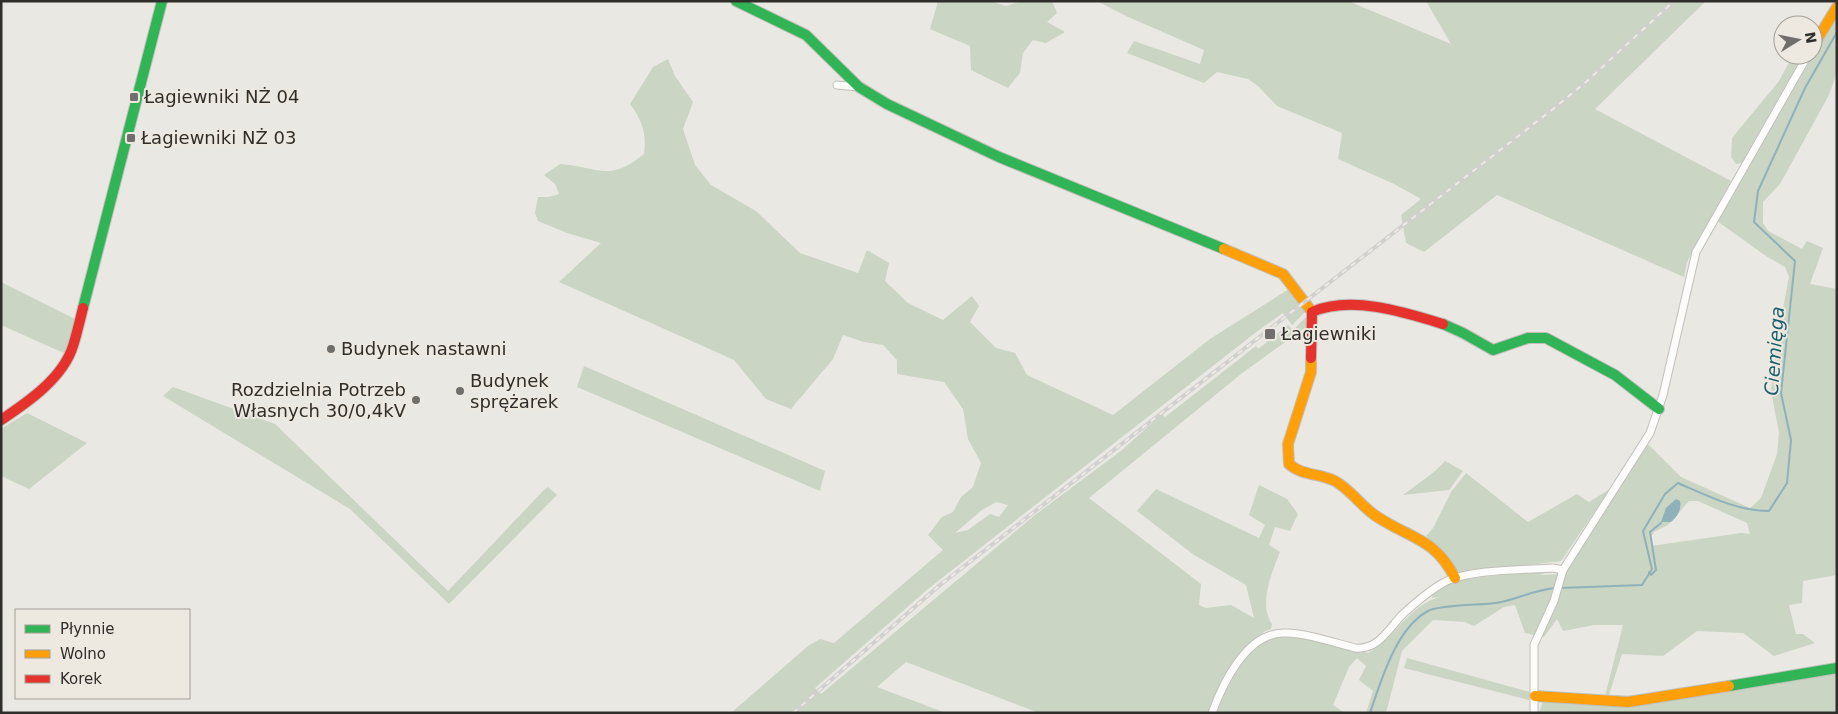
<svg xmlns="http://www.w3.org/2000/svg" width="1838" height="714" font-family="'DejaVu Sans',sans-serif">
<rect width="100%" height="100%" fill="#eae8e3"/>
<!-- green -->
<g fill="#cad5c3" fill-rule="evenodd">
<polygon points="938,1 990,1 1006,6 1022,1 1052,1 1057,13 1047,22 1065,32 1046,43 1033,40 1023,53 1020,73 1008,88 971,70 970,46 930,29"/>
<polygon points="1097,1 1348,1 1451,44 1426,1 1706,1 1595,109 1731,181 1687,262 1684,277 1497,195 1424,252 1406,243 1401,215 1421,199 1394,184 1338,159 1342,133 1277,106 1258,86 1248,79 1217,72 1204,83 1127,53 1134,41 1200,64 1204,50 1126,16"/>
<path d="M1837,14V72L1829,95L1780,184L1763,202V223L1768,231L1802,249L1807,241L1823,248L1810,284L1837,289V575L1803,581L1802,603L1789,605L1796,634H1803L1815,643L1774,656L1743,633L1697,631L1663,656L1622,654L1609,695L1636,696L1741,686L1837,671V713H1539L1543,701L1603,704L1623,625H1594L1563,631L1557,619L1544,637L1525,633L1515,605L1504,607L1474,626L1465,622L1433,620L1402,651L1386,713H1366L1373,691L1359,680L1366,666L1357,658L1349,667L1333,705L1345,713H1039L906,662L877,687L946,713H731L808,646L820,639L834,643L943,550L928,535L942,517L953,512L961,497L973,487L981,463L968,439L963,409L944,382L897,374V360L883,345L864,342L843,335L833,359L791,409L766,399L734,360L559,282L601,243L567,233L538,221L535,213L538,197H549L559,194L555,184L544,175L560,164C600,167 608,183 644,154C647,134 642,120 630,104L653,67L668,59L675,76L693,102L683,129L695,165L711,185L756,211L800,253L858,273L867,250L889,263L885,281L908,303L943,320L972,296L979,306L970,322L996,348L1015,353L1027,375L1113,415L1210,339L1292,287L1312,312L1310,324L1241,374L1089,498L1201,584L1199,605L1206,608L1231,605L1254,618L1246,585L1194,555L1137,511L1156,489L1259,538L1265,525L1249,515L1259,485L1287,499L1298,514L1290,531L1275,527L1269,545L1280,552C1272,573 1258,603 1272,624L1271,629L1263,632L1267,639L1278,635H1288L1368,653C1372,650 1377,648 1381,644C1400,627 1414,605 1439,597L1432,598V595L1458,579L1554,570L1539,575L1565,574L1647,443L1681,477L1750,508L1761,498L1777,454L1779,433L1771,391L1776,345L1789,277L1785,267L1766,256L1717,221ZM1306,311L1308,315L1293,330L1288,325L1258,349L1256,346L1165,417L1162,414L1122,450L1035,515L821,694L815,688L928,589L1255,333L1283,313L1292,325ZM1689,501H1698L1747,523L1750,534L1741,533L1651,546V537L1654,532L1668,525ZM996,502L1008,505L999,517L990,514L968,530L955,533L982,510Z"/>
<polygon points="1793,55 1803,55 1742,163 1736,164 1731,157 1732,138 1779,81"/>
<polygon points="1,282 79,321 66,354 1,325"/>
<polygon points="584,366 825,471 820,491 577,387"/>
<polygon points="173,387 275,424 448,591 543,491 548,487 557,495 449,604 350,509 163,396"/>
<polygon points="27,413 87,443 29,489 1,476 1,429"/>
<path d="M1445,461L1463,471L1449,490L1403,495C1417,484 1434,474 1445,461Z"/>
<polygon points="1466,473 1528,522 1577,494 1589,502 1610,489 1561,561 1461,573 1456,571 1433,542 1426,536 1433,528 1451,492"/>
<polygon points="1407,658 1530,692 1529,700 1404,668"/>
</g>
<!-- water -->
<path fill="#8fb1ba" d="M1676,499L1680,501C1682,509 1677,517 1671,522H1661L1666,508Z"/>
<g fill="none" stroke-linecap="round" stroke-linejoin="round">
<!-- stream -->
<g stroke="#8fb1ba" stroke-width="2">
<polyline points="1649,572 1651,575 1656,570 1650,532 1661,523"/>
<path d="M1560,588L1642,585L1652,569L1643,531L1665,494L1678,483C1708,496 1737,511 1769,511L1787,483L1791,440L1781,393L1795,261L1754,222L1758,191L1805,88L1837,32"/>
<path d="M1370,713C1381,681 1396,628 1428,611C1437,605 1482,605 1496,603C1517,600 1532,590 1556,588"/>
</g>
<defs>
<g id="street">
<polyline points="837,85 859,87"/>
<path d="M1212,713C1223,683 1246,634 1283,633C1303,632 1335,643 1355,648C1379,650 1388,629 1403,614C1415,603 1429,591 1443,583C1467,569 1524,570 1553,568L1563,570"/>
<polyline points="1534,713 1534,645 1554,601 1563,570 1650,433 1663,395 1696,252 1808,55"/>
</g>
<g id="fast">
<polyline points="736,1 806,35 859,87 887,104 999,157 1224,249"/>
<polyline points="83,308 162,1"/>
<polyline points="1443,324 1463,333 1493,350 1528,338 1546,338 1615,375 1659,409"/>
<polyline points="1729,686 1837,668"/>
</g>
<g id="slow">
<polyline points="1813,46 1837,7"/>
<polyline points="1224,249 1283,274 1312,312"/>
<path d="M1311,358V372L1288,444L1289,464C1302,476 1320,473 1335,481C1351,490 1361,506 1376,516C1410,539 1434,537 1455,578"/>
<polyline points="1535,696 1628,702 1729,686"/>
</g>
<g id="jam">
<path d="M1311,358L1312,312C1351,295 1404,312 1443,324"/>
<path d="M1,420C28,402 63,378 73,346C77,333 80,320 83,308"/>
</g>
</defs>
<!-- street casing -->
<use href="#street" stroke="#c1bfbb" stroke-width="9"/>
<!-- fast casing -->
<use href="#fast" stroke="#c1bfbb" stroke-width="12"/>
<!-- slow casing -->
<use href="#slow" stroke="#c1bfbb" stroke-width="12"/>
<!-- jam casing -->
<use href="#jam" stroke="#c1bfbb" stroke-width="12"/>
<!-- street -->
<use href="#street" stroke="#fcfcfb" stroke-width="7"/>
<!-- fast -->
<use href="#fast" stroke="#30b455" stroke-width="10"/>
<!-- slow -->
<use href="#slow" stroke="#ff9f0a" stroke-width="10"/>
<!-- jam -->
<use href="#jam" stroke="#e5322d" stroke-width="10"/>
<defs>
<polyline id="rail" points="793,713 940,585 1553,109 1586,82 1674,1"/>
</defs>
<!-- rail casing -->
<use href="#rail" stroke="#d0d0cf" stroke-width="4"/>
<!-- rail -->
<use href="#rail" stroke="#ede9e0" stroke-width="2" stroke-dasharray="5.5" stroke-linecap="butt"/>
</g>
<!-- markers -->
<g fill="#706f6b" stroke="#ede9e0" stroke-width="2">
<rect x="129" y="92" width="10" height="10" rx="2.5"/>
<rect x="126" y="133" width="10" height="10" rx="2.5"/>
<rect x="1264" y="328" width="12" height="12" rx="2.5"/>
<circle cx="331" cy="349" r="5"/>
<circle cx="460" cy="391" r="5"/>
<circle cx="416" cy="400" r="5"/>
</g>
<g text-anchor="middle" stroke-width="4" stroke-linejoin="round" paint-order="stroke">
<!-- poi labels -->
<g font-size="18" fill="#2f2e2a" stroke="#ede9e0" text-anchor="start">
<text x="144" y="103">Łagiewniki NŻ 04</text>
<text x="141" y="144">Łagiewniki NŻ 03</text>
<text x="1281" y="340">Łagiewniki</text>
<text x="341" y="355">Budynek nastawni</text>
<text x="470" y="387">Budynek<tspan x="470" dy="21">sprężarek</tspan></text>
<text x="406" y="396" text-anchor="end">Rozdzielnia Potrzeb<tspan x="406" dy="21">Własnych 30/0,4kV</tspan></text>
</g>
<!-- water labels -->
<g font-size="19" font-style="italic" fill="#1b5f6f" stroke="#ede9e0">
<text transform="translate(1774 351) rotate(-86)" y="7">Ciemięga</text>
</g>
</g>
<!-- border -->
<rect width="1838" height="714" fill="none" stroke="#2f2e2a" stroke-width="5"/>
<!-- legend -->
<rect x="15" y="609" width="175" height="90" fill="#ede9e0" stroke="#a19e97"/>
<rect x="25" y="625" width="25" height="8" fill="#30b455" stroke="#a19e97"/>
<text x="60" y="634" font-size="15" fill="#2f2e2a">Płynnie</text>
<rect x="25" y="650" width="25" height="8" fill="#ff9f0a" stroke="#a19e97"/>
<text x="60" y="659" font-size="15" fill="#2f2e2a">Wolno</text>
<rect x="25" y="675" width="25" height="8" fill="#e5322d" stroke="#a19e97"/>
<text x="60" y="684" font-size="15" fill="#2f2e2a">Korek</text>
<!-- north arrow -->
<g transform="translate(1798 40) rotate(80)"><circle r="24" fill="#ede9e0" stroke="#a19e97"/>
<path d="M0-4L9 19L0 12L-9 19Z" fill="#706f6b"/>
<text y="-8" font-size="14" font-weight="bold" text-anchor="middle" fill="#2f2e2a">N</text>
</g>
</svg>
